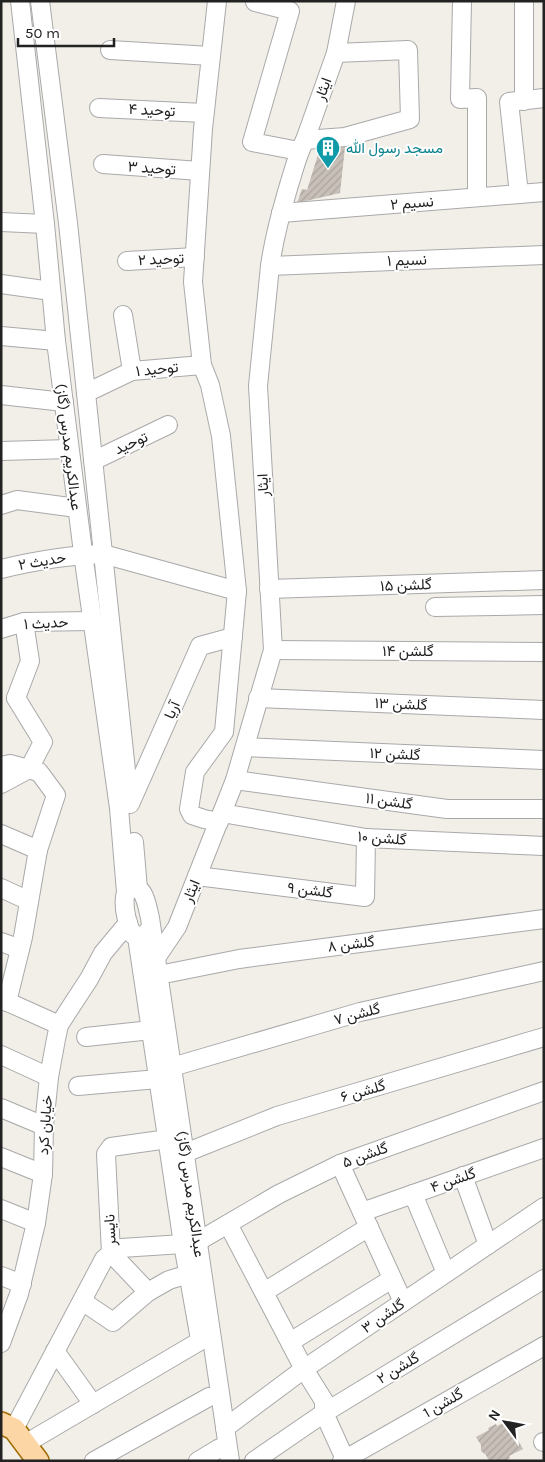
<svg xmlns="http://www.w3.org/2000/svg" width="545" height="1462" font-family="Karla,Vazirmatn,sans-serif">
<defs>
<pattern id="building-hatch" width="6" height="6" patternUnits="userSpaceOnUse" patternTransform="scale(1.25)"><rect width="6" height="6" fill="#c7bfb8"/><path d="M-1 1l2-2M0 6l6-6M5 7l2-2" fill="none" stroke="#aba49e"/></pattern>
</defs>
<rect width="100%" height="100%" fill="#f2efe9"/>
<!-- building -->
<g fill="url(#building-hatch)">
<polygon points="345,147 340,193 297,203 302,189 307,190 320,148"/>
<polygon points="507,1421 523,1449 509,1456 510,1458 506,1461 489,1461 486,1455 481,1451 481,1445 476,1437 489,1430 488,1428 496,1424 497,1426"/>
</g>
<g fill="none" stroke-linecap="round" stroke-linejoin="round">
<defs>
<g id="minor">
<polyline points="20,1 45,224 56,341 85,568 119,808 126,892"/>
<polyline points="40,1 68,223 129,799"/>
<polyline points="217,1 203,129 193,282 202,365 210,385 221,436 237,591 224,732 195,772 189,809 192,815 204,819 219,822"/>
<polyline points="462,1 460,99 477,98 477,197"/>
<polyline points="524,1 524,101"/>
<polyline points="255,2 290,11 252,142 299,151"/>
<polyline points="110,50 211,56"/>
<polyline points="99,108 204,113"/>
<polyline points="305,140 345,137 410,119 408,50 336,53"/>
<polyline points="103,164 200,171"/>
<polyline points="519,194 509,102 544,98"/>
<polyline points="281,213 544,192"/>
<polyline points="1,222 45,224"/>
<polyline points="127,261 195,257"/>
<polyline points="270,266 544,255"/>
<polyline points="1,284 51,291"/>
<polyline points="123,315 132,371"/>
<polyline points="1,336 56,341"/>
<polyline points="86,393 132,371 202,365"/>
<polyline points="1,395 64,402"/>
<polyline points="1,451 69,449"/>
<polyline points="93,461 168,425"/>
<polyline points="1,505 17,500 77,508"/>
<path d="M1,569C34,561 69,555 103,554L237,591"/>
<polyline points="269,589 544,580"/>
<polyline points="435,607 544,605"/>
<polyline points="1,629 24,622 92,621"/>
<polyline points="273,650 544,652"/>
<polyline points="16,698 43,742 29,769"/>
<polyline points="16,698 30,661 24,622"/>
<polyline points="258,698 544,710"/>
<polyline points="245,747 544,760"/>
<polyline points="1,766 10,764 39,772 56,795 38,850 23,937 7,1002"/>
<polyline points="235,780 447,809 544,809"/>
<polyline points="1,784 29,769"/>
<polyline points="130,804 200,646 233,637"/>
<polyline points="222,813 366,838 544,846"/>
<polyline points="1,834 38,850"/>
<polyline points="134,842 138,889"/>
<polyline points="197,876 365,897 366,838"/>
<polyline points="1,888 29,901"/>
<path d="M150,928C147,934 144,935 137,937L132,934C127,922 122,906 126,892C144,878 147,906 150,918L230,1461"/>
<polyline points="137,937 183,1244 199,1334"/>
<polyline points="1,942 20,949"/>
<path d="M156,958L177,927L235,780L273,650L258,386L270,266C274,238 281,212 289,185C294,170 297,155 305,140L336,53L346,1"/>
<polyline points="159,975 239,959 544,919"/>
<polyline points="1,999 59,1025"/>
<polyline points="86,1037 151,1030"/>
<polyline points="1,1055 49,1077"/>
<polyline points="172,1067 360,1012 544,971"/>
<polyline points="78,1086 158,1079"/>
<polyline points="1,1108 44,1126"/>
<polyline points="185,1153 277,1116 544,1037"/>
<polyline points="1,1157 43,1174"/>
<polyline points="340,1164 403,1302"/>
<polyline points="463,1176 488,1245"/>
<polyline points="413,1194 446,1273"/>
<polyline points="1,1209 36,1223"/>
<polyline points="362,1212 544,1148"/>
<polyline points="228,1224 304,1369 324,1401 324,1413 345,1459"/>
<polyline points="1,1276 22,1284"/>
<polyline points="148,1292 111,1253 106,1154 111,1147 168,1139"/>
<polyline points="264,1292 369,1227"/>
<polyline points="82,1301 113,1322 148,1292 169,1280 189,1274"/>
<polyline points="290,1342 392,1279"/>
<polyline points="1,1343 19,1294 36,1223 43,1174 44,1126 49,1077 56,1039 59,1025 89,979 103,953 128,923"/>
<polyline points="55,1351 93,1404"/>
<polyline points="225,1428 304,1369 544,1207"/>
<polyline points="14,1429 104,1259 111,1253 121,1248 183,1244 197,1242 279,1194 340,1164 544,1091"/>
<polyline points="543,1442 544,1442"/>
<polyline points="25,1444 200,1341"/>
<polyline points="94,1461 209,1397"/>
<polyline points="198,1461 218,1449 227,1445"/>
<polyline points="254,1461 324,1413 544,1279"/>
<polyline points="342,1461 544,1346"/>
</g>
<polyline id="major" points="1,1423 14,1429 38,1461"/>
</defs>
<!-- minor casing -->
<use href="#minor" stroke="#a9a9a9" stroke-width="20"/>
<!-- major casing -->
<use href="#major" stroke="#a06b00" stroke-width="24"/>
<!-- minor -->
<use href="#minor" stroke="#fff" stroke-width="18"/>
<!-- major -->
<use href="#major" stroke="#fcd6a4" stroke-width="21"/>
</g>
<!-- icons -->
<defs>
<symbol id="building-pin" viewBox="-11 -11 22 30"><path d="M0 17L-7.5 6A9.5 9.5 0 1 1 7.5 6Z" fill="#0f9aa8" stroke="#fff"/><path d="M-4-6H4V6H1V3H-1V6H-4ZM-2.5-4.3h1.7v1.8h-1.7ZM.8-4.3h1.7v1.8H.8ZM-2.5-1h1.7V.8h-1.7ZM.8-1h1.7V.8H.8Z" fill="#fff"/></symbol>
</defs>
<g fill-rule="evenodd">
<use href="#building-pin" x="314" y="134" width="28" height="38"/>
</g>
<g text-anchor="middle" stroke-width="4" stroke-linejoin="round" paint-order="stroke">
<!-- street labels -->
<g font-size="15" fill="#222" stroke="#fff">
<text transform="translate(323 89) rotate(-70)" y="5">ایثار</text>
<text transform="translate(152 110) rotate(3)" y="5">توحید ۴</text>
<text transform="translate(152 168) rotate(4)" y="5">توحید ۳</text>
<text transform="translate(412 203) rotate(-5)" y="5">نسیم ۲</text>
<text transform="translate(161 259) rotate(-3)" y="5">توحید ۲</text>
<text transform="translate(407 260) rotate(-2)" y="5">نسیم ۱</text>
<text transform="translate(157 369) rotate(-6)" y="5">توحید ۱</text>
<text transform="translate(131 443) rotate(-25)" y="5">توحید</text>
<text transform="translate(69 447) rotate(83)" y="5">عبدالکریم مدرس (گاز)</text>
<text transform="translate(263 485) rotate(-93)" y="5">ایثار</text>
<text transform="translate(42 561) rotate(-10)" y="5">حدیث ۲</text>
<text transform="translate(406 585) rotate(-2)" y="5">گلشن ۱۵</text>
<text transform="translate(46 623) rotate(-3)" y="5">حدیث ۱</text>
<text x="408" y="656">گلشن ۱۴</text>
<text transform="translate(401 704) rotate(2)" y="5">گلشن ۱۳</text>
<text transform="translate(172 710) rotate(-66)" y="5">آریا</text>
<text transform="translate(395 754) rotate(2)" y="5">گلشن ۱۲</text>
<text transform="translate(389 801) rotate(8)" y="5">گلشن ۱۱</text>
<text transform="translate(382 838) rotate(4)" y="5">گلشن ۱۰</text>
<text transform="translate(310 890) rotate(7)" y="5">گلشن ۹</text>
<text transform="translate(191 891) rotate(-68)" y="5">ایثار</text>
<text transform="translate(351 944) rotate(-7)" y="5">گلشن ۸</text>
<text transform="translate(357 1014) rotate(-15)" y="5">گلشن ۷</text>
<text transform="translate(363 1091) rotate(-16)" y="5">گلشن ۶</text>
<text transform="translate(45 1125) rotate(-86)" y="5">خیابان کرد</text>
<text transform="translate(365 1155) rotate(-20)" y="5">گلشن ۵</text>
<text transform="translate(453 1180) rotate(-19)" y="5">گلشن ۴</text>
<text transform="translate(191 1194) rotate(82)" y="5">عبدالکریم مدرس (گاز)</text>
<text transform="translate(110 1230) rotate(-93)" y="5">نایسر</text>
<text transform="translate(383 1316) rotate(-34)" y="5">گلشن ۳</text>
<text transform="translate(398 1368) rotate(-31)" y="5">گلشن ۲</text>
<text transform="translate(443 1403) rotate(-30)" y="5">گلشن 1</text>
</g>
<!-- culture labels -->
<g font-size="15" fill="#0d838f" stroke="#fff" text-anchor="start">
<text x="346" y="153">مسجد رسول الله</text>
</g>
</g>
<!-- border -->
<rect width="545" height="1462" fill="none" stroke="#222222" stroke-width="5"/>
<!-- north arrow -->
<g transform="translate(505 1422) rotate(302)" stroke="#ffffff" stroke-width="4" paint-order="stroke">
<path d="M0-4L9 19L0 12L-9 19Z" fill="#222222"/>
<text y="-8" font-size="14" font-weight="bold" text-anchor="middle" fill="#222222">N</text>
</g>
<!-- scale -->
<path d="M18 38v8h96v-8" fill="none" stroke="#222222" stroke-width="2.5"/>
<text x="25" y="38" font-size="15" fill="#222222" stroke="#ffffff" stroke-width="4" paint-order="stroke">50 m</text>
</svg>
